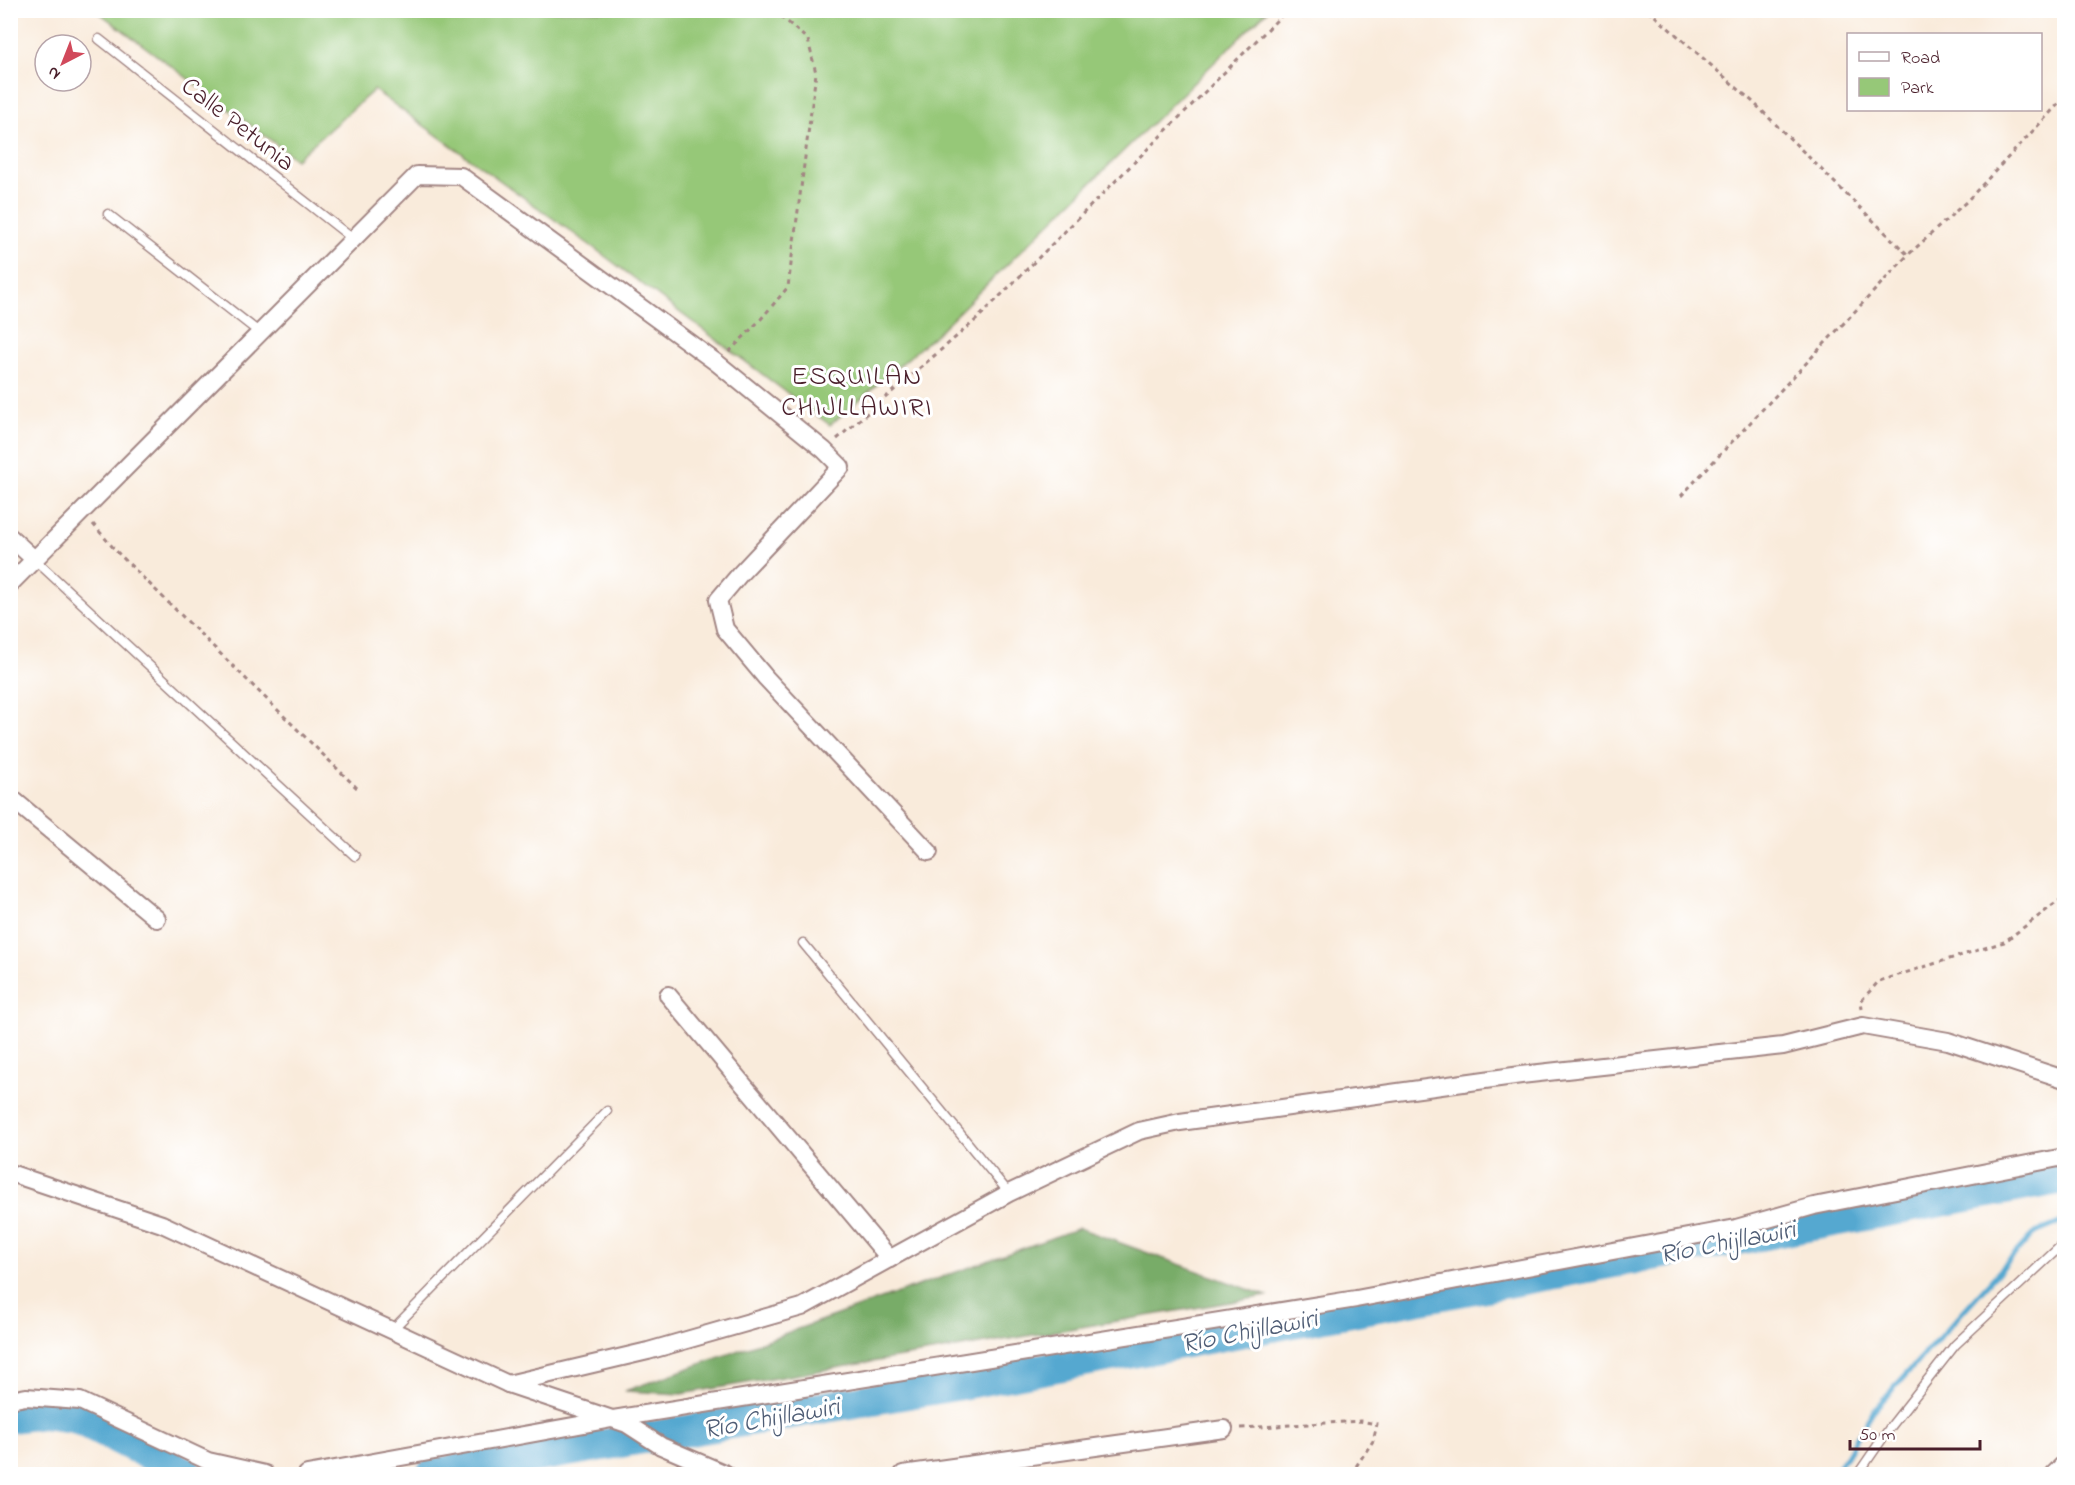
<svg xmlns="http://www.w3.org/2000/svg" width="2075" height="1485" font-family="'Indie Flower',sans-serif">
<rect width="100%" height="100%" fill="#fff"/>
<filter id="ink" filterUnits="userSpaceOnUse"><feTurbulence type="fractalNoise" baseFrequency=".0167" numOctaves="2"/><feDisplacementMap in="SourceGraphic" scale="12" xChannelSelector="R" yChannelSelector="G"/><feConvolveMatrix kernelMatrix="1 2 1 2 8 2 1 2 1" color-interpolation-filters="sRGB"/></filter>
<filter id="wash" filterUnits="userSpaceOnUse"><feTurbulence type="fractalNoise" baseFrequency=".008" numOctaves="4" result="noise"/><feDisplacementMap in="SourceGraphic" scale="24" xChannelSelector="R" yChannelSelector="G"/><feGaussianBlur stdDeviation="1.35" result="paint"/><feColorMatrix in="noise" values="0 0 0 0 0 0 0 0 0 0 0 0 0 0 0 0 0 1.4 0 .05"/><feComposite in="paint" operator="in"/></filter>
<g filter="url(#wash)">
<rect width="100%" height="100%" fill="#f9ebdb"/>
<!-- green -->
<polygon fill="#96c878" stroke="#707452" stroke-width="1.5" points="97,11 1267,11 935,335 830,425 594,248 374,90 296,159"/>
<!-- forest -->
<polygon fill="#78ac68" stroke="#61664a" stroke-width="1.5" points="1079,1228 1267,1296 681,1394 625,1391"/>
<g fill="none" stroke-linecap="round" stroke-linejoin="round">
<!-- stream -->
<polyline stroke="#55a8d0" stroke-width="5" points="1835,1474 1873,1411 2033,1234 2064,1221"/>
<!-- river -->
<g stroke="#55a8d0" stroke-width="32">
<polyline points="10,1417 43,1413 75,1417 188,1474"/>
<polyline points="432,1474 961,1384 2064,1178"/>
</g>
</g>
</g>
<g filter="url(#ink)">
<g fill="none" stroke-linecap="round" stroke-linejoin="round">
<defs>
<g id="service">
<polyline points="99,39 353,239"/>
<polyline points="108,214 260,333"/>
<polyline points="34,559 355,856"/>
<polyline points="803,943 1009,1193"/>
<polyline points="392,1330 607,1111"/>
<polyline points="1858,1474 1889,1429 1955,1345 2064,1243"/>
</g>
<g id="minor">
<polyline points="10,537 34,559"/>
<polyline points="10,584 417,175 461,176 717,363 824,450 841,467 740,574 718,600 725,629 766,678 929,852"/>
<polyline points="10,797 157,919"/>
<polyline points="668,995 890,1259"/>
<polyline points="10,1173 162,1224 508,1384 627,1424 661,1446 726,1474"/>
<polyline points="508,1384 648,1351 802,1307 1009,1193 1139,1131 1180,1122 1521,1075 1783,1046 1863,1026 1948,1041 2064,1079"/>
<polyline points="10,1400 26,1397 80,1401 208,1461 265,1474"/>
<polyline points="307,1474 612,1419 1356,1299 1736,1228 1814,1206 2064,1157"/>
<polyline points="903,1474 1224,1429"/>
<polyline points="2054,1474 2064,1464"/>
</g>
</defs>
<!-- service casing -->
<use href="#service" stroke="#a28583" stroke-width="11"/>
<!-- minor casing -->
<use href="#minor" stroke="#a28583" stroke-width="20"/>
<!-- path -->
<g stroke="#a28583" stroke-width="3" stroke-dasharray="4.5 4.5" stroke-linecap="butt">
<polyline points="1648,10 1753,102 1908,255"/>
<polyline points="729,352 761,319 788,287 816,73 808,40 774,10"/>
<polyline points="837,439 977,319 1287,10"/>
<polyline points="1681,496 1908,255 1966,202 2064,98"/>
<polyline points="93,524 116,551 359,790"/>
<polyline points="1862,1009 1861,1001 1879,981 2004,942 2064,897"/>
<polyline points="1241,1428 1360,1421 1377,1424 1373,1441 1351,1474"/>
</g>
<!-- service -->
<use href="#service" stroke="#fff" stroke-width="8"/>
<!-- minor -->
<use href="#minor" stroke="#fff" stroke-width="16"/>
</g>
</g>
<g text-anchor="middle" stroke-width="6" stroke-linejoin="round" paint-order="stroke">
<!-- street labels -->
<g font-size="26" fill="#4a1f2b" stroke="#fff">
<text transform="translate(239 123) rotate(38)" y="9">Calle Petunia</text>
</g>
<!-- neighbourhood labels -->
<g font-size="27" letter-spacing="1.5" fill="#4a1f2b" stroke="#fff">
<text x="857" y="384">ESQUILAN<tspan x="857" dy="31">CHIJLLAWIRI</tspan></text>
</g>
<!-- water labels -->
<g font-size="27" font-style="italic" fill="#4f5d75" stroke="#fff">
<text transform="translate(1727 1241) rotate(-11)" y="9">Río Chijllawiri</text>
<text transform="translate(1249 1330) rotate(-11)" y="9">Río Chijllawiri</text>
<text transform="translate(771 1417) rotate(-10)" y="9">Río Chijllawiri</text>
</g>
</g>
<!-- margin -->
<rect width="2075" height="1485" fill="none" stroke="#fff" stroke-width="36"/>
<!-- legend -->
<rect x="1847" y="33" width="195" height="78" fill="#ffffff" stroke="#b7a5aa" stroke-width="1.5"/>
<rect x="1859" y="52" width="30" height="9" fill="#ffffff" stroke="#b7a5aa" stroke-width="1.5"/>
<text x="1901" y="63" font-size="18" fill="#4a1f2b">Road</text>
<rect x="1859" y="78" width="30" height="18" fill="#96c878" stroke="#b7a5aa" stroke-width="1.5"/>
<text x="1901" y="93" font-size="18" fill="#4a1f2b">Park</text>
<!-- north arrow -->
<g transform="translate(63 63) rotate(222)"><circle r="28" fill="#ffffff" stroke="#b7a5aa" stroke-width="1.5"/>
<path d="M0-4.5L10 22L0 15L-10 22Z" fill="#d1495b"/>
<text y="-9" font-size="16" font-weight="bold" text-anchor="middle" fill="#4a1f2b">N</text>
</g>
<!-- scale -->
<path d="M1850 1440v9h130v-9" fill="none" stroke="#4a1f2b" stroke-width="3"/>
<text x="1859" y="1440" font-size="18" fill="#4a1f2b" stroke="#ffffff" stroke-width="4.5" paint-order="stroke">50 m</text>
</svg>
